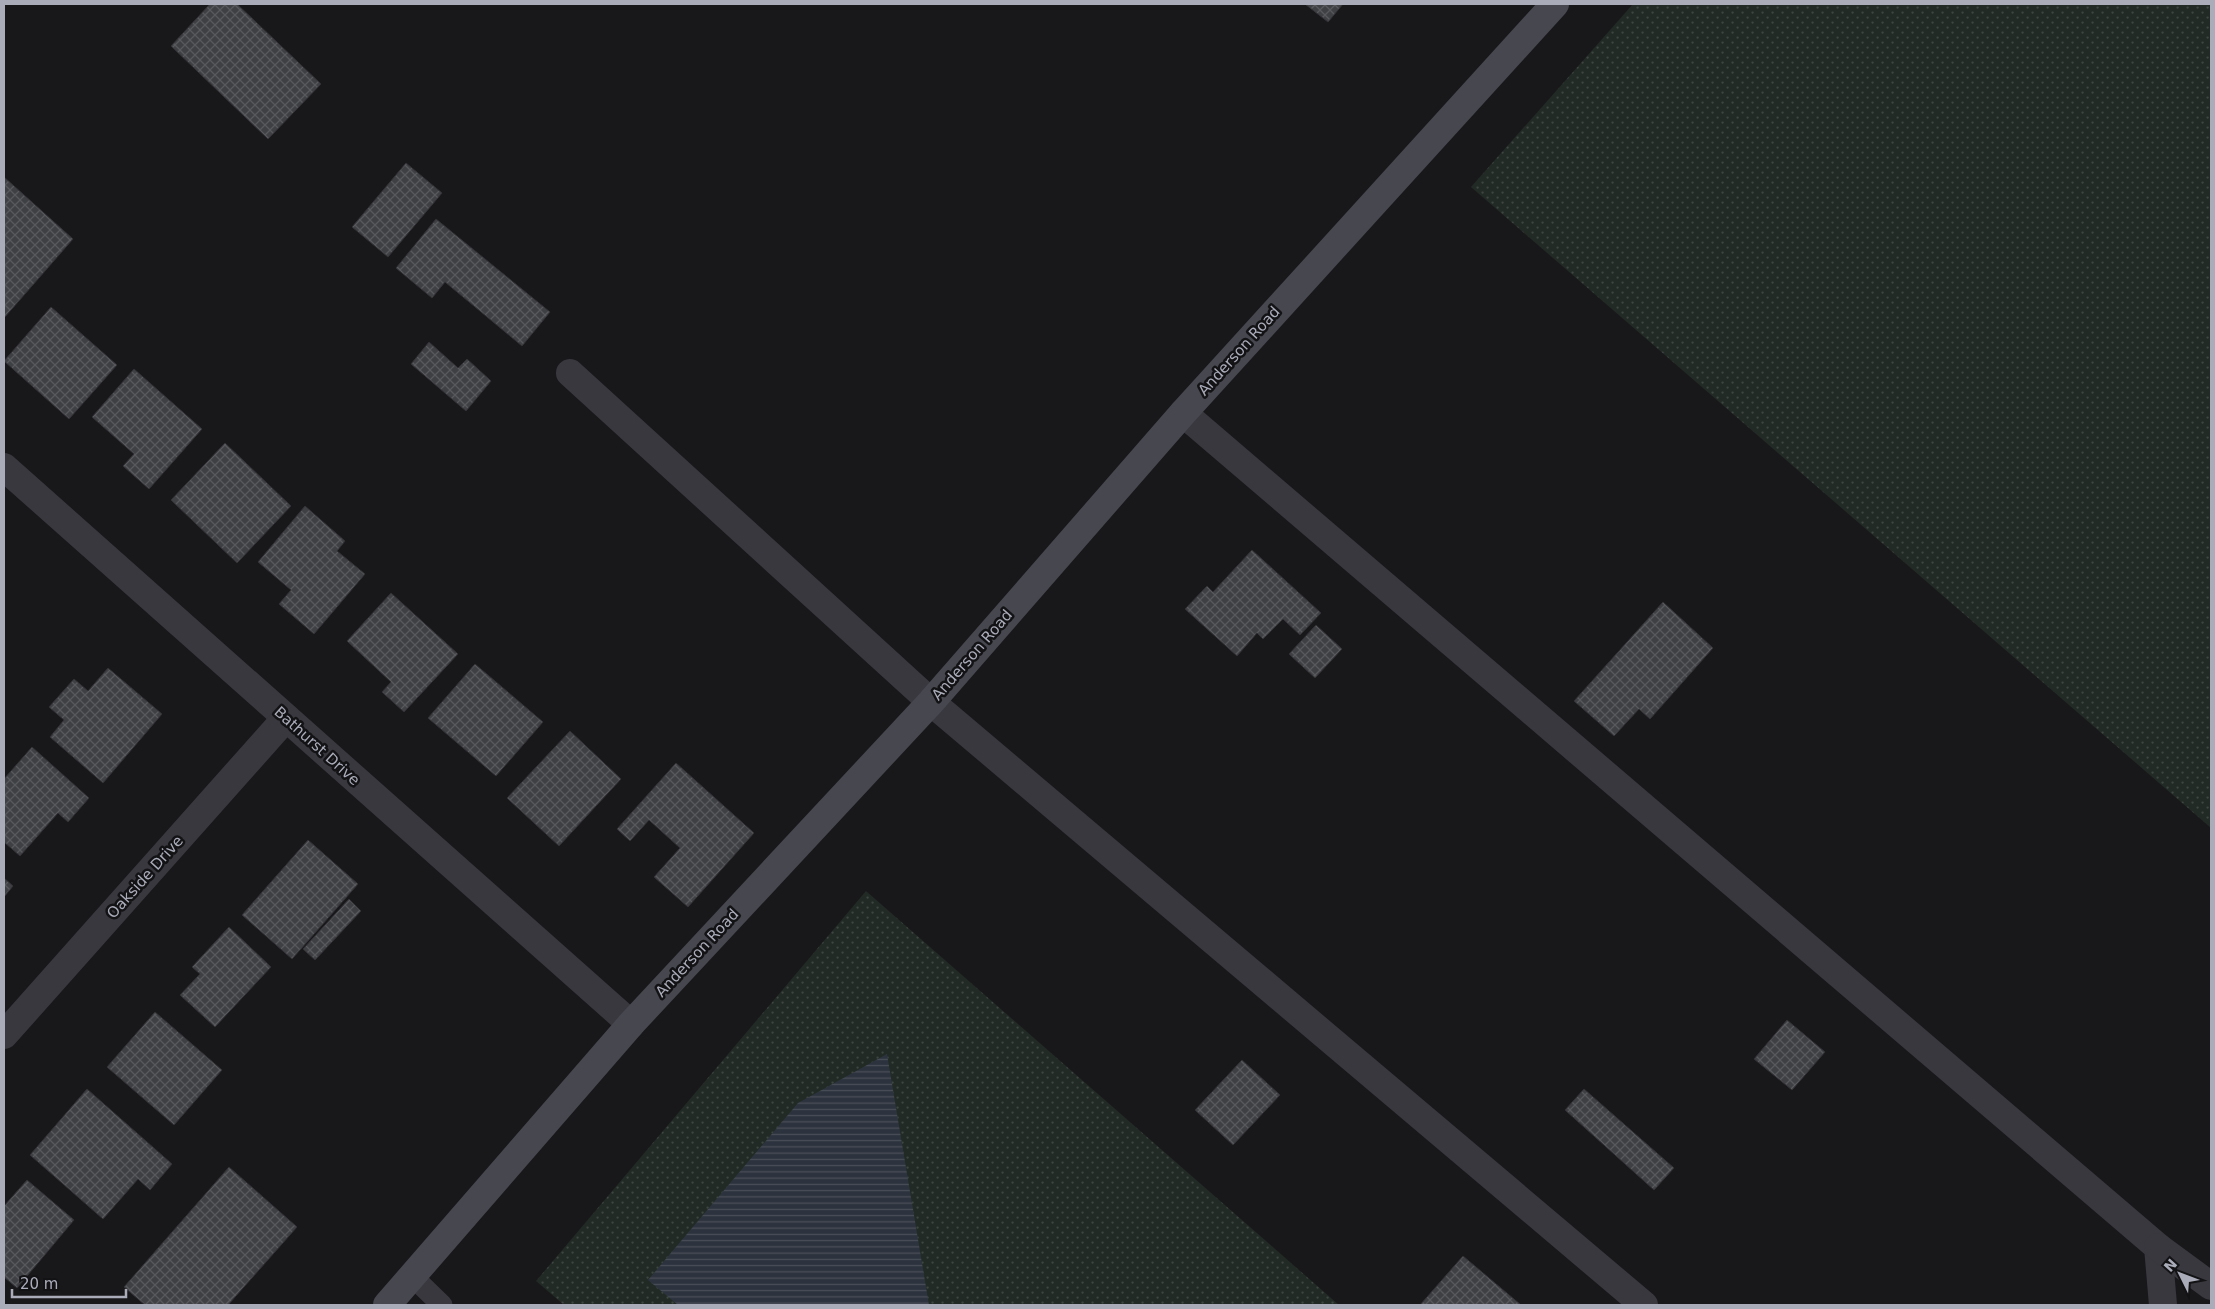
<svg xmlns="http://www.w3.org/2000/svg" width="2215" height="1309" font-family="'DejaVu Sans',sans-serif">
<defs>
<pattern id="green-dots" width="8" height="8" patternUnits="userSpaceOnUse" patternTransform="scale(1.25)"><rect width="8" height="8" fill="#212a24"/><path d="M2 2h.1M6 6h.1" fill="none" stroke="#3f4642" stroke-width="1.8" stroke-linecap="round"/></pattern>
<pattern id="water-rules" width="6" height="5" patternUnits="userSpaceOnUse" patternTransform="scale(1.25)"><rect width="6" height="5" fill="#2d333e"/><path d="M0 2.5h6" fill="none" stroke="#494e58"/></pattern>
<pattern id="building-cross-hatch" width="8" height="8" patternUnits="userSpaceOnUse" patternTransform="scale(1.25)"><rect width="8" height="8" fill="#3f4044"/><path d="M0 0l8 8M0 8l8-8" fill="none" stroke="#58595d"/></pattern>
</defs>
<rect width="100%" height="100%" fill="#18181a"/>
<!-- green -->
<g fill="url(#green-dots)">
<polygon points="1633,4 2211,4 2211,828 1471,187"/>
<polygon points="866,891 1339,1305 564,1305 536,1281"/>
</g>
<!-- water -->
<polygon fill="url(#water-rules)" points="887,1054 929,1305 678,1305 648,1280 798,1103"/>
<!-- building -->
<g fill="url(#building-cross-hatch)" stroke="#323136">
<polygon points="210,4 237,4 321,84 268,139 171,46"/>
<polygon points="1305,4 1343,4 1328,22"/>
<polygon points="406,163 442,193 388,257 352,227"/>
<polygon points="4,177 73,239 4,318"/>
<polygon points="436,219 550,312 522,346 445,282 432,298 396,268"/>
<polygon points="51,307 117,365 69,419 4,361"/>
<polygon points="429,342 458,368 467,359 491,381 466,411 411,364"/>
<polygon points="134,369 202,429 149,489 123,466 134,454 92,417"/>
<polygon points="225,443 291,506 237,563 171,500"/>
<polygon points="305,506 345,541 337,551 365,574 314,634 279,604 291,590 258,562"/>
<polygon points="1252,550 1321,613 1300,635 1283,619 1263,639 1257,633 1237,656 1185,609 1207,586 1213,592"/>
<polygon points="391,593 458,654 404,712 382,692 391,682 347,641"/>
<polygon points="1663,602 1713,648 1650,719 1639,709 1614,736 1574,701"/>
<polygon points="1316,625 1342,649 1315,678 1289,654"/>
<polygon points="475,664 543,722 496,776 428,718"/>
<polygon points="108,668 162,714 103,783 50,737 64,720 49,707 74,679 88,691"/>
<polygon points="570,731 621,779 559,846 507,798"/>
<polygon points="32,747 89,798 68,822 58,813 20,856 4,842 4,779"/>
<polygon points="676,763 754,833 688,907 654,877 680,848 649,820 630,841 617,829"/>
<polygon points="308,840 358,884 292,959 242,915"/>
<polygon points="4,878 13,886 4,897"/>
<polygon points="349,899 361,911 315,960 303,949"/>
<polygon points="229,927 271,967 215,1027 180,995 200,974 192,967"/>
<polygon points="155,1012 222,1070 174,1125 107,1067"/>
<polygon points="1787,1020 1825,1052 1792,1090 1754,1059"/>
<polygon points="1242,1060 1280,1095 1233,1145 1195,1110"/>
<polygon points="87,1089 172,1164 150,1190 138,1179 103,1219 30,1155"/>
<polygon points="1584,1089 1674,1168 1654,1190 1565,1110"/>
<polygon points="229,1167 297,1227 228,1305 145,1305 124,1287"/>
<polygon points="27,1180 74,1220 17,1288 4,1277 4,1206"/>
<polygon points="1463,1256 1521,1305 1420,1305"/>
</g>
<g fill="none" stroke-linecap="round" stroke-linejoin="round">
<!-- lane -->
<polyline stroke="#39383f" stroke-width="21" points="412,1276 442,1305"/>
<!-- street -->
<g stroke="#39383f" stroke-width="28">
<polyline points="570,373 931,702 1644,1305"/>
<polyline points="1183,413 2158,1247 2163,1305"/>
<polyline points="4,467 631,1024"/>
<polyline points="4,1035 286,718"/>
<polyline points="2158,1247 2211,1286"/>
</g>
<!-- secondary -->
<polyline stroke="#46474f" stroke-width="28" points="387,1305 631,1024 931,702 1183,413 1555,4"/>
</g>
<g text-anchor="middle" stroke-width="5" stroke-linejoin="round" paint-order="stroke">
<!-- street labels -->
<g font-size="15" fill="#aaacba" stroke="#131315">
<text transform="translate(1239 351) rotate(-48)" y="5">Anderson Road</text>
<text transform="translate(972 655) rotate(-49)" y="5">Anderson Road</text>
<text transform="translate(317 746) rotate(42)" y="5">Bathurst Drive</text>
<text transform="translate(145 877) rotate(-48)" y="5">Oakside Drive</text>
<text transform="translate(697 953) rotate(-47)" y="5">Anderson Road</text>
</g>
</g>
<!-- border -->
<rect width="2215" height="1309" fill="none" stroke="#aaacba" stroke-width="10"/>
<!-- north arrow -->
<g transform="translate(2180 1274) rotate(312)" stroke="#131315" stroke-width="4" paint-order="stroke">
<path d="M0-4L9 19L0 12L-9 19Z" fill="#aaacba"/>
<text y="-8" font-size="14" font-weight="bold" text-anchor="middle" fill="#aaacba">N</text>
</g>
<!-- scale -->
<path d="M12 1289v8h114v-8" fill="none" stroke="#aaacba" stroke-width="2.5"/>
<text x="20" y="1289" font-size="15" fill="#aaacba" stroke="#131315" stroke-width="4" paint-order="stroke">20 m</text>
</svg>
